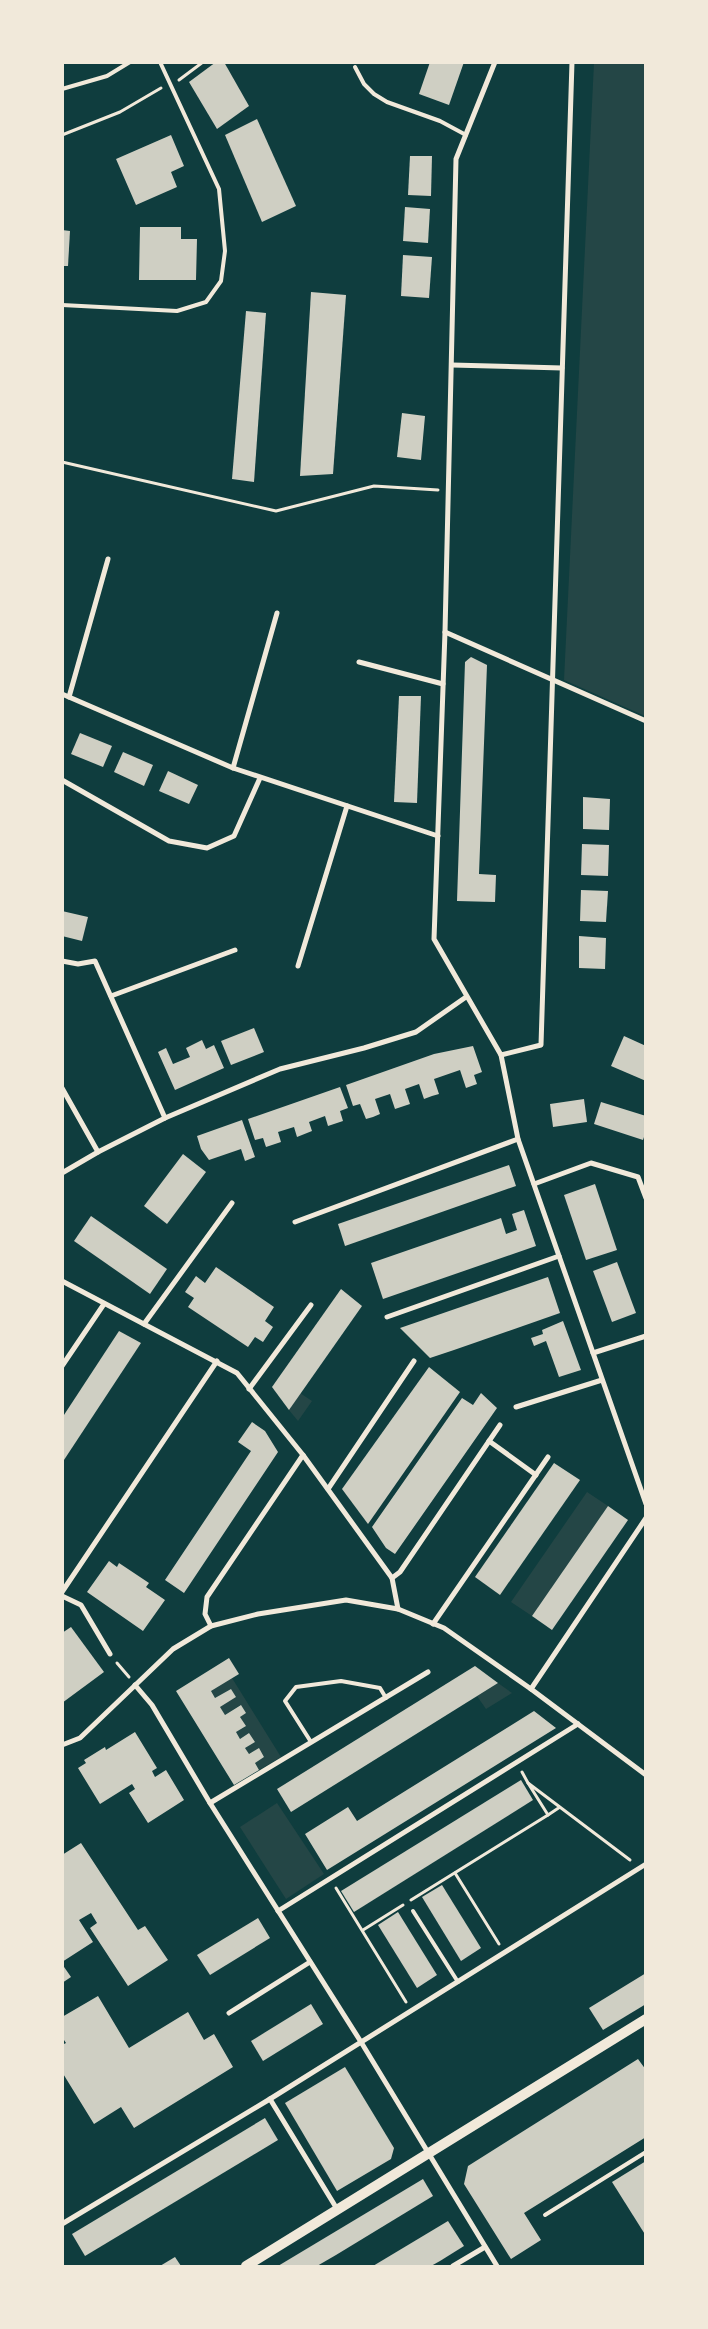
<svg xmlns="http://www.w3.org/2000/svg" width="708" height="2329" font-family="'PT Sans',sans-serif">
<rect width="100%" height="100%" fill="#0f3d3e"/>
<!-- green -->
<g fill="#244646">
<polygon points="594,63 645,63 645,716 564,680"/>
<polygon points="300,1393 312,1401 298,1421 289,1410"/>
<polygon points="587,1492 608,1506 532,1616 511,1602"/>
<polygon points="232,1678 281,1757 259,1770 255,1763 264,1757 259,1749 249,1754 245,1748 255,1742 249,1733 240,1739 236,1732 245,1727 240,1717 245,1713 240,1705 225,1715 220,1707 236,1697 231,1689 215,1698 211,1691"/>
<polygon points="498,1683 512,1693 486,1709 477,1696"/>
<polygon points="277,1803 324,1874 286,1899 240,1827"/>
</g>
<!-- building -->
<g fill="#cfcfc3">
<polygon points="216,62 224,62 249,106 217,129 189,82"/>
<polygon points="430,62 464,62 449,105 419,94"/>
<polygon points="257,119 296,206 262,222 225,135"/>
<polygon points="171,135 184,166 171,172 177,187 136,205 116,159"/>
<polygon points="410,156 432,156 431,196 408,195"/>
<polygon points="405,207 430,209 428,243 403,241"/>
<polygon points="140,227 181,227 181,239 197,239 196,280 139,280"/>
<polygon points="62,230 70,231 68,266 62,266"/>
<polygon points="403,255 432,257 429,298 401,296"/>
<polygon points="311,292 346,295 333,474 300,476"/>
<polygon points="246,311 266,313 254,482 232,479"/>
<polygon points="402,413 425,416 421,460 397,457"/>
<polygon points="471,657 487,665 479,874 496,875 495,902 457,901 465,662"/>
<polygon points="399,696 421,696 417,803 394,802"/>
<polygon points="80,733 112,746 103,767 71,754"/>
<polygon points="123,752 153,765 144,786 114,772"/>
<polygon points="168,771 198,785 189,804 159,791"/>
<polygon points="583,797 610,799 609,830 583,829"/>
<polygon points="582,844 609,845 608,876 581,875"/>
<polygon points="581,890 608,891 606,922 580,921"/>
<polygon points="62,911 88,917 82,941 62,936"/>
<polygon points="579,936 606,938 605,969 579,968"/>
<polygon points="254,1028 264,1052 231,1065 221,1041"/>
<polygon points="624,1036 646,1046 646,1081 611,1066"/>
<polygon points="202,1040 206,1049 214,1045 224,1068 175,1090 158,1052 166,1048 173,1064 190,1057 186,1048"/>
<polygon points="473,1046 482,1072 474,1075 477,1084 466,1088 460,1070 434,1079 439,1094 432,1096 424,1099 419,1084 405,1089 410,1104 395,1109 390,1094 375,1099 380,1114 373,1117 366,1119 360,1104 353,1106 346,1085 434,1054"/>
<polygon points="340,1087 348,1108 340,1111 343,1121 328,1126 325,1116 309,1122 312,1131 297,1137 294,1127 278,1132 281,1142 266,1147 263,1138 255,1140 248,1119"/>
<polygon points="584,1099 587,1122 553,1127 550,1104"/>
<polygon points="601,1102 646,1116 646,1131 643,1140 594,1124"/>
<polygon points="242,1120 255,1157 245,1161 241,1149 209,1160 201,1149 197,1136"/>
<polygon points="183,1154 206,1172 167,1224 144,1206"/>
<polygon points="509,1165 516,1186 345,1246 338,1224"/>
<polygon points="595,1184 617,1250 586,1260 564,1195"/>
<polygon points="524,1210 536,1246 383,1299 371,1263 501,1218 506,1234 517,1230 512,1214"/>
<polygon points="91,1216 167,1269 150,1294 74,1241"/>
<polygon points="617,1262 636,1313 612,1322 593,1271"/>
<polygon points="216,1267 274,1307 265,1321 273,1327 263,1342 255,1337 248,1347 188,1307 194,1298 185,1292 196,1276 205,1283"/>
<polygon points="548,1277 560,1313 454,1350 430,1358 400,1328"/>
<polygon points="341,1289 362,1306 289,1410 272,1387"/>
<polygon points="563,1321 581,1370 559,1377 546,1341 534,1346 531,1338 543,1334 542,1330"/>
<polygon points="119,1331 141,1343 62,1463 62,1418"/>
<polygon points="429,1367 460,1392 368,1524 342,1489"/>
<polygon points="481,1393 497,1408 395,1554 386,1548 372,1527 462,1398 473,1405"/>
<polygon points="252,1422 265,1431 278,1452 184,1593 165,1580 251,1451 238,1442"/>
<polygon points="554,1463 580,1480 500,1595 475,1577"/>
<polygon points="608,1506 628,1520 552,1630 532,1616"/>
<polygon points="109,1561 117,1567 119,1563 149,1583 146,1587 165,1600 143,1631 87,1592"/>
<polygon points="71,1627 104,1672 62,1703 62,1633"/>
<polygon points="229,1658 239,1674 211,1691 215,1698 231,1689 236,1697 220,1707 225,1715 241,1705 246,1713 240,1717 246,1726 236,1732 240,1739 249,1733 255,1742 245,1748 249,1754 259,1748 264,1757 255,1763 259,1770 234,1785 176,1691"/>
<polygon points="475,1666 498,1683 291,1812 277,1789"/>
<polygon points="534,1711 556,1728 327,1870 305,1834 348,1807 357,1821"/>
<polygon points="135,1732 157,1768 152,1771 155,1777 166,1770 184,1800 148,1823 129,1793 135,1789 132,1784 100,1804 78,1768 86,1763 84,1760 105,1747 106,1750"/>
<polygon points="521,1780 533,1800 354,1912 341,1891"/>
<polygon points="81,1843 138,1930 145,1926 168,1960 128,1986 90,1928 97,1923 91,1913 79,1920 93,1942 62,1962 62,1855"/>
<polygon points="442,1885 481,1948 461,1961 422,1897"/>
<polygon points="398,1912 437,1975 417,1988 378,1925"/>
<polygon points="258,1918 270,1938 210,1975 197,1955"/>
<polygon points="62,1964 71,1977 62,1983"/>
<polygon points="646,1973 646,2004 603,2030 589,2008"/>
<polygon points="98,1996 129,2048 188,2012 204,2040 214,2034 233,2067 134,2128 121,2107 94,2124 62,2072 62,2045 66,2043 62,2037 62,2017"/>
<polygon points="311,2004 323,2024 263,2061 251,2041"/>
<polygon points="638,2059 646,2070 646,2137 524,2213 541,2240 511,2259 464,2184 468,2166"/>
<polygon points="345,2067 394,2148 391,2159 337,2191 285,2103"/>
<polygon points="265,2118 278,2140 85,2256 72,2234"/>
<polygon points="646,2161 646,2236 612,2182"/>
<polygon points="423,2179 433,2196 336,2255 317,2266 278,2266"/>
<polygon points="448,2221 464,2246 440,2261 431,2266 373,2266"/>
<polygon points="175,2257 181,2266 160,2266"/>
</g>
<g fill="none" stroke-linecap="round" stroke-linejoin="round">
<!-- path -->
<g stroke="#f1e9da" stroke-width="3">
<polyline points="179,80 203,62"/>
<polyline points="62,135 120,112 161,88"/>
<polyline points="62,462 276,511 374,486 438,490"/>
<polyline points="117,1663 129,1677"/>
<polyline points="522,1772 528,1783"/>
<polyline points="560,1807 548,1815 528,1783 630,1860"/>
<polyline points="455,1873 499,1944"/>
<polyline points="336,1888 406,2002"/>
<polyline points="411,1900 548,1815"/>
<polyline points="363,1930 403,1905"/>
</g>
<!-- service -->
<g stroke="#f1e9da" stroke-width="4">
<polyline points="355,67 364,84 374,94 387,102 440,121 466,135"/>
<polyline points="62,89 107,76 130,62"/>
<polyline points="62,305 177,311 206,302 221,281 225,251 219,189 160,62"/>
<polyline points="311,1742 285,1701 296,1687 341,1681 380,1688 386,1698"/>
<polyline points="413,1911 458,1982"/>
<polyline points="545,2215 646,2152"/>
</g>
<!-- minor -->
<g stroke="#f1e9da" stroke-width="5">
<polyline points="495,62 456,159 445,632 434,939 501,1055 518,1139 646,1504"/>
<polyline points="452,365 562,368"/>
<polyline points="445,632 646,721"/>
<polyline points="359,662 443,684"/>
<polyline points="62,694 233,768 438,836"/>
<polyline points="69,697 108,559"/>
<polyline points="233,768 277,613"/>
<polyline points="62,780 169,841 207,848 234,836 260,778"/>
<polyline points="62,961 78,964 95,961 165,1118"/>
<polyline points="298,966 347,806"/>
<polyline points="111,996 235,950"/>
<polyline points="501,1055 541,1045 572,62"/>
<polyline points="62,1088 98,1152"/>
<polyline points="62,1173 98,1152 165,1118 280,1069 364,1048 416,1032 466,997"/>
<polyline points="534,1184 591,1163 638,1177 646,1198"/>
<polyline points="295,1222 518,1139"/>
<polyline points="62,1281 237,1373 303,1455 392,1578 398,1609"/>
<polyline points="387,1317 559,1256"/>
<polyline points="144,1324 232,1203"/>
<polyline points="593,1353 646,1336"/>
<polyline points="62,1366 104,1304"/>
<polyline points="249,1389 311,1305"/>
<polyline points="516,1407 602,1380"/>
<polyline points="489,1441 536,1475"/>
<polyline points="328,1489 414,1361"/>
<polyline points="392,1578 400,1572 500,1425"/>
<polyline points="62,1592 217,1361"/>
<polyline points="62,1596 81,1605 110,1654"/>
<polyline points="433,1624 548,1457"/>
<polyline points="211,1626 205,1614 207,1597 303,1455"/>
<polyline points="135,1685 152,1705 210,1803 361,2042 497,2266"/>
<polyline points="531,1689 646,1518"/>
<polyline points="62,1745 80,1738 173,1649 211,1626 258,1614 346,1600 398,1609 444,1628 531,1689 646,1775"/>
<polyline points="210,1803 428,1672"/>
<polyline points="278,1911 578,1724"/>
<polyline points="229,2013 310,1962"/>
<polyline points="270,2099 337,2209"/>
<polyline points="62,2224 270,2099 646,1864"/>
<polyline points="453,2266 485,2247"/>
</g>
<!-- secondary -->
<polyline stroke="#f1e9da" stroke-width="10" points="246,2266 646,2019"/>
</g>
<!-- border -->
<rect width="708" height="2329" fill="none" stroke="#f1e9da" stroke-width="128"/>
</svg>
